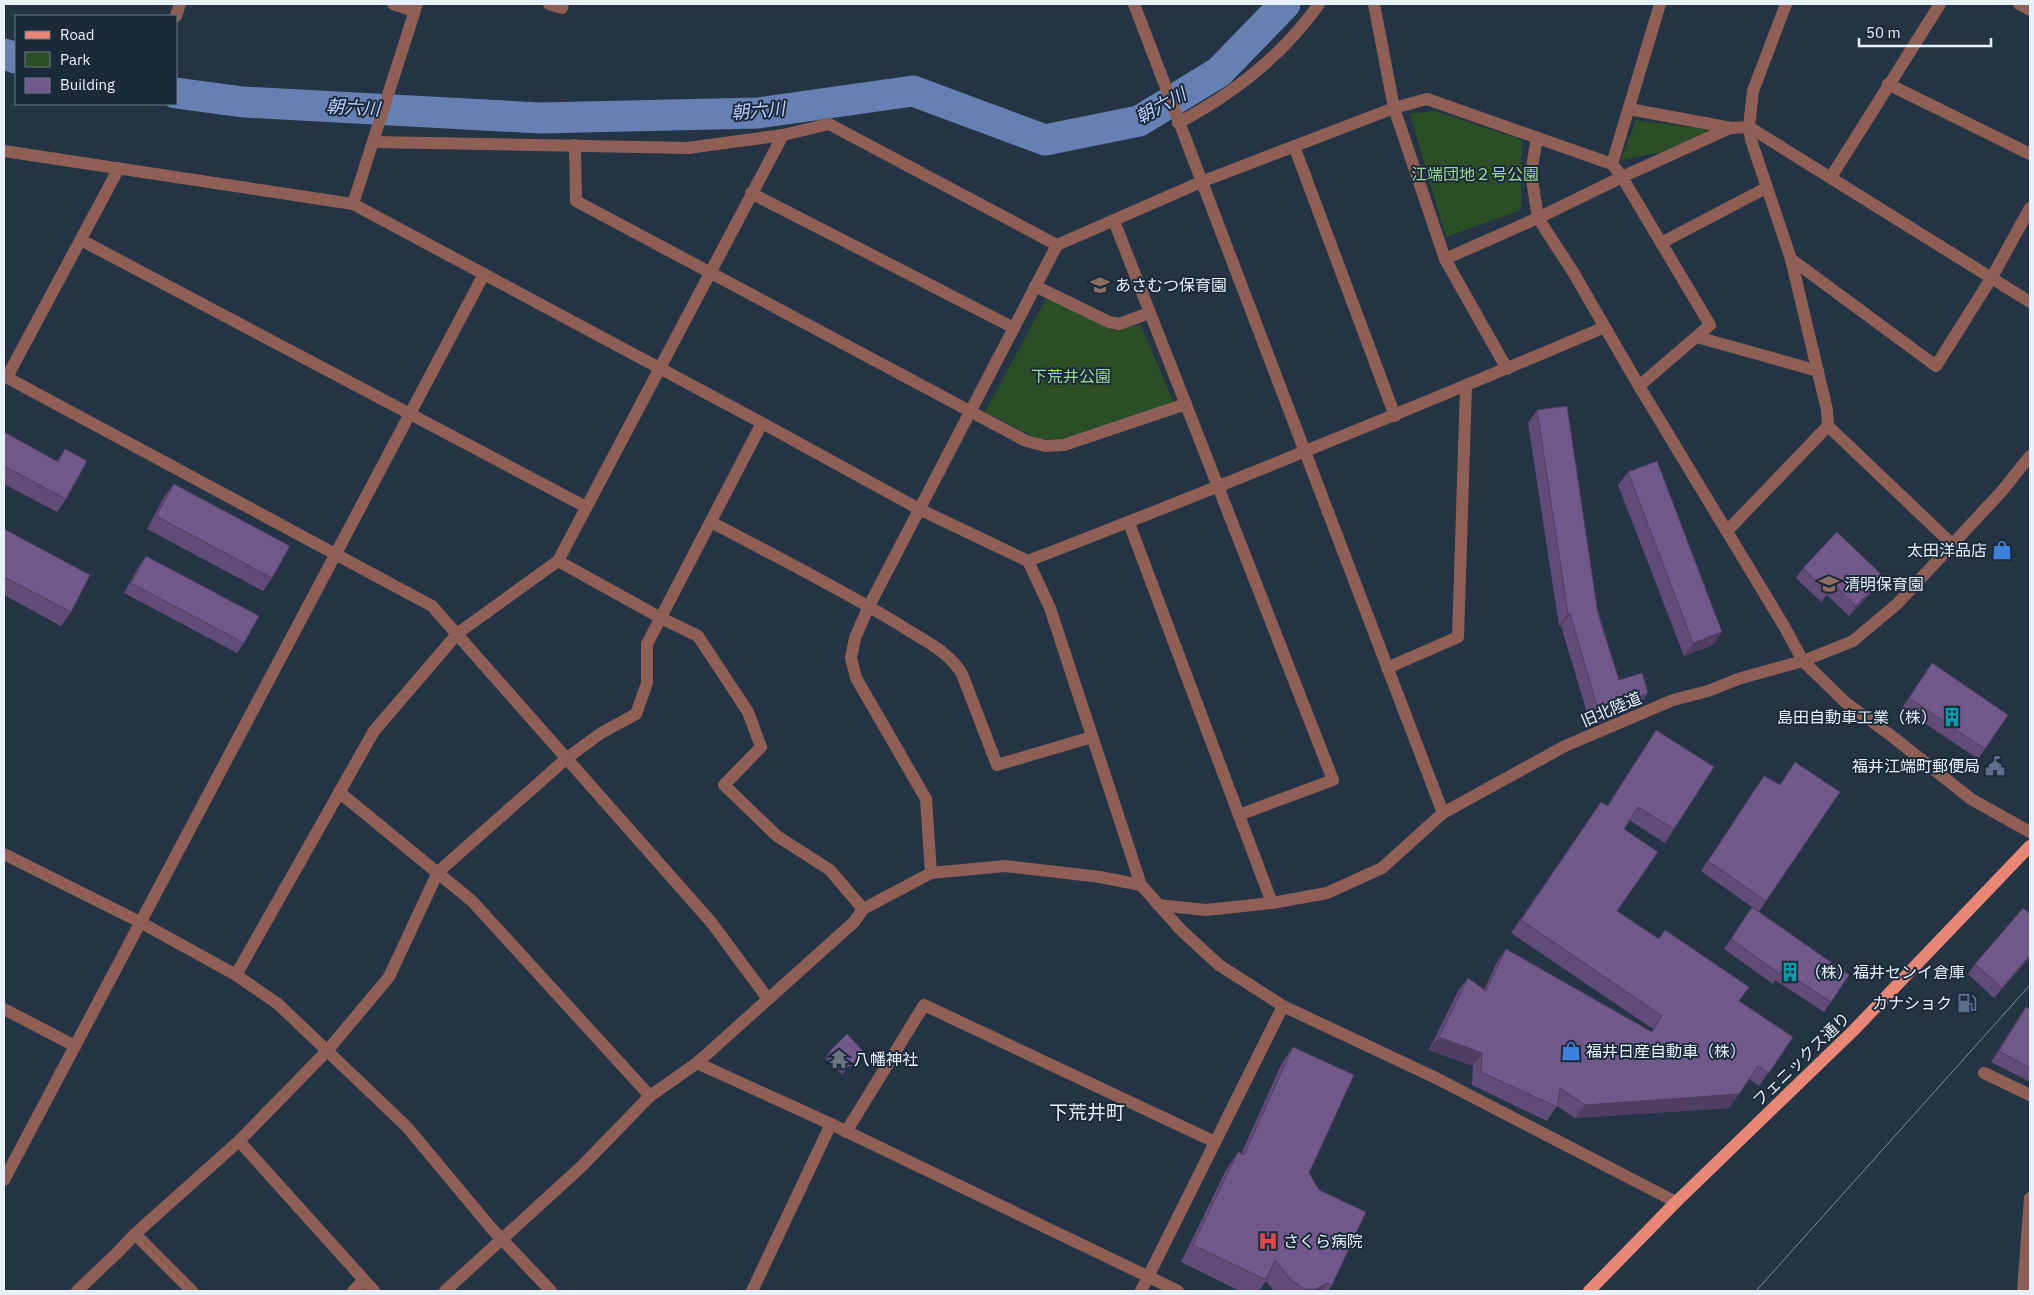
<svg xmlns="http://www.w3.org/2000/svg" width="2034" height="1295" font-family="'IBM Plex Sans','Noto Sans JP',sans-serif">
<rect width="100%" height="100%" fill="#243444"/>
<!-- park -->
<g fill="#2c4e27">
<polygon points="1435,111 1522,140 1521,210 1446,237 1410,114"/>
<polygon points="1636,120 1717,131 1668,151 1621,160"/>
<polygon points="1048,295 1112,330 1141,325 1174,404 1061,440 1038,439 985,412"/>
</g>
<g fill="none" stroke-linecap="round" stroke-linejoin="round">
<!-- river -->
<g stroke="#6780b3" stroke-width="31">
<polyline points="4,54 16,58"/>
<polyline points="176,93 243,102 540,118 758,113 913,91 1045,140 1139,121 1219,72 1285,4"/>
</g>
<!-- minor -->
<g stroke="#8f5f56" stroke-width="12">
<polyline points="393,4 414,11"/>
<polyline points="549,4 562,8 563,4"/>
<polyline points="1134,4 1443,813"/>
<polyline points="1374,4 1394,108 1445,259 1507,369"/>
<polyline points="2019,4 2030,10"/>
<polyline points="176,16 180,4"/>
<polyline points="1888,84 2030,154"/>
<polyline points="1629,109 1732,128"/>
<path d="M1178,123C1233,94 1283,55 1319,4"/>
<polyline points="1537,138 1531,173 1538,218 1573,272 1639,386 1784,626 1803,661 1845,702 1893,737 1971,799 2030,832"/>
<polyline points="373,142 688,148 783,135 829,124 1057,245"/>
<polyline points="575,145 576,201 1026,441 1045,446 1064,445 1186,404"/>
<polyline points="1294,146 1395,416"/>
<polyline points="4,151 353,204 762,423 919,509 1028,561 1050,608 1141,885 1181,930 1219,965 1283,1006 1436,1078 1676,1202"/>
<polyline points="1612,164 1660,4"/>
<polyline points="1831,177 1940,4"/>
<polyline points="751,193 1014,328"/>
<polyline points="353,204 417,4"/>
<polyline points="1114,221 1333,780 1239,815"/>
<polyline points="81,240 586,507"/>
<polyline points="1661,243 1766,188"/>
<polyline points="1445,259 1538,218 1622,177 1710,325 1639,386"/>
<polyline points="1791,259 1936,366 1992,277 2030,208"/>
<polyline points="1035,286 1109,322 1119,324 1149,313"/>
<polyline points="1697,337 1818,371"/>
<polyline points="4,376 432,606 711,922 768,999"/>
<polyline points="7,377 119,168"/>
<polyline points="1828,426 1953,545"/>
<path d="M711,522C775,556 841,589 903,627C925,641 948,651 962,674L997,765L1092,737"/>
<polyline points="1129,523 1272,903"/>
<polyline points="1727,531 1828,426 1827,410 1791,259 1751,140 1749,127 1753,91 1786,4"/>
<polyline points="558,561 661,618 698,636 748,712 761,747 724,785 777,836 830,870 863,909"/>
<path d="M1028,561C1222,486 1414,408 1605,327"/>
<polyline points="1387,668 1458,637 1466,386"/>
<polyline points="339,792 472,901 650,1096"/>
<polyline points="4,854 140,922 236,975 278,1004 407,1127 492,1229 551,1291"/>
<polyline points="931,873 926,799 856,678 851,658 855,638 869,606 1057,245 1201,182 1394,108 1427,99 1612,164 1622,177 1730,128 1749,127 2030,302"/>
<polyline points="1158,905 1206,910 1272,903 1327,893 1382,868 1443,813 1565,746 1673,700 1708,691 1741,678 1803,661 1853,641 1897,604 2002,491 2030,456"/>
<polyline points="236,975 374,731 458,633 558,561 783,135"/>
<polyline points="4,1009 75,1046"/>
<polyline points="697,1063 831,1124 1178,1291"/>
<polyline points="1984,1073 2030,1095"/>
<polyline points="846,1132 924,1005 1215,1142"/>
<polyline points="239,1141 374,1291"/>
<polyline points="4,1180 484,274"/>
<polyline points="135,1234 192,1291"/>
<polyline points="77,1291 117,1253 135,1234 239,1141 327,1051 389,977 438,872 567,758 601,733 636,714 647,683 647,644 762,423"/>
<polyline points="353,1291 364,1280"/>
<polyline points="445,1291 582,1166 650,1096 697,1063 854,922 863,909 931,873 1005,866 1100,877 1141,885"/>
<polyline points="752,1291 831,1124"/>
<polyline points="1141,1291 1283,1006"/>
<polyline points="2023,1291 2030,1198"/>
</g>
<!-- major -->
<polyline stroke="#e88776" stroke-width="12" points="1589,1291 1676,1202 1853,1031 2030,846"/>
<!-- tram -->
<polyline stroke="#828f9c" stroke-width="1" points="1756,1291 2030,985"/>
</g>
<!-- wall -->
<g fill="#614c78">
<polygon points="1537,410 1619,680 1648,693 1639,706 1591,726 1561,626 1559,626 1528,423"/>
<polygon points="4,432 57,461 65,449 66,499 57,512 4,484"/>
<polygon points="1628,472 1713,645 1684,656 1618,485"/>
<polygon points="174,484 272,578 263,591 147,529 164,497"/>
<polygon points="4,529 71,612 61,626 4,595"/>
<polygon points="146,556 244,643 237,653 124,593 139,566"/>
<polygon points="1803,568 1884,577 1877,587 1849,616 1827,595 1821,602 1796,578"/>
<polygon points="1932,663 2008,715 1978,759 1902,708"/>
<polygon points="1656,730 1674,829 1665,843 1629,820 1624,829 1617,911 1739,1001 1793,1037 1759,1086 1749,1079 1729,1108 1575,1118 1557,1106 1547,1121 1472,1085 1473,1066 1429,1050 1458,991 1468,978 1484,990 1497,962 1506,949 1651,1032 1653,1029 1511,933 1601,802 1607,806"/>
<polygon points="1757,786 1766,901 1759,912 1701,871"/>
<polygon points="1752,907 1849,975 1824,1012 1775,980 1773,984 1724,949"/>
<polygon points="2030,914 2030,957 1994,998 1968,974 1975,964"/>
<polygon points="2026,1007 2030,1009 2030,1082 1991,1062 2019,1017"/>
<polygon points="1293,1047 1309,1173 1332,1285 1328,1291 1274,1291 1266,1281 1259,1291 1240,1291 1181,1262 1226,1170 1238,1152 1241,1154 1281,1065"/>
<polygon points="830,1051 864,1052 859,1059 842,1074 825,1058"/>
</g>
<!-- shaded-wall -->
<g fill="#4f3e61">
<polygon points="1884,577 1877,587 1849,616 1856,606"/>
<polygon points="1834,585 1827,595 1821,602 1828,592"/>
<polygon points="1568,614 1570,614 1561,626 1559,626"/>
<polygon points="1722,632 1713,645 1684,656 1693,643"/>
<polygon points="1648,693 1639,706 1591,726 1599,713"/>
<polygon points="2030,955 2030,957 1994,998 2002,988"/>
<polygon points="1439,1037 1482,1053 1473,1066 1429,1050"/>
<polygon points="864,1052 859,1059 842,1074 847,1068"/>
<polygon points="1739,1094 1729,1108 1575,1118 1585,1105"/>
<polygon points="1327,1283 1322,1291 1303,1291 1305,1289"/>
</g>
<!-- building -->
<g fill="#71588b" stroke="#4f3e61">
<polygon points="1567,406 1598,614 1619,680 1642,673 1648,693 1599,713 1570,614 1568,614 1537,410"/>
<polygon points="4,432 58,462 65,449 87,461 66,499 4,466"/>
<polygon points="1657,461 1722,632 1693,643 1628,472"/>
<polygon points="174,484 290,546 272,578 156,516"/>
<polygon points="4,529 90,575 71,612 4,577"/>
<polygon points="1837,532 1884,577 1856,606 1834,585 1828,592 1803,568"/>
<polygon points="146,556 259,616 244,643 131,583"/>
<polygon points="1932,663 2008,715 1985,749 1909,698"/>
<polygon points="1656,730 1714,767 1674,829 1638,807 1624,829 1658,852 1617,911 1659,939 1665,930 1749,987 1739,1001 1793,1037 1769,1073 1758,1066 1739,1094 1585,1105 1560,1088 1557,1107 1481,1072 1482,1053 1439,1037 1468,978 1486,991 1506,949 1652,1032 1662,1016 1521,920 1601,802 1608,806"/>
<polygon points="1795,762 1840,792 1766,901 1708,861 1764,776 1780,785"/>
<polygon points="1752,907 1849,975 1831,1002 1782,970 1780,974 1731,939"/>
<polygon points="2023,908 2030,914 2030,955 2002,988 1975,964"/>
<polygon points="2026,1007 2030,1009 2030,1068 1999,1051"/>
<polygon points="847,1034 864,1052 847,1068 830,1051"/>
<polygon points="1293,1047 1354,1075 1309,1173 1319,1190 1366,1212 1332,1285 1327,1283 1316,1289 1305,1289 1292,1281 1275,1260 1266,1280 1193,1245 1238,1152 1244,1155"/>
</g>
<!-- icons -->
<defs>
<symbol id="school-bare" viewBox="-9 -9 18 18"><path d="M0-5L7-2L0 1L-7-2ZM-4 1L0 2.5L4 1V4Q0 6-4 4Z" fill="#8d6e63" stroke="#1a2a3a" stroke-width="2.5" paint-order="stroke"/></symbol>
<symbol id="shop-bare" viewBox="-9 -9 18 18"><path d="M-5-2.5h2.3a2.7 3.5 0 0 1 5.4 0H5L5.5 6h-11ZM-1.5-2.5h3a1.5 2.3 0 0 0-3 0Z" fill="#3f7fe0" stroke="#1a2a3a" stroke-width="2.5" paint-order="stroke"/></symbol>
<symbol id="building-bare" viewBox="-9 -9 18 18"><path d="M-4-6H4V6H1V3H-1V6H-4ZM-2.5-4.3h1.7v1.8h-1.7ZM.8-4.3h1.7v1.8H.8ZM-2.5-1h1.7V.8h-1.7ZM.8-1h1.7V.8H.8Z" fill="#0f9aa8" stroke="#1a2a3a" stroke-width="2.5" paint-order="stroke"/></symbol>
<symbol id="civic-bare" viewBox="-9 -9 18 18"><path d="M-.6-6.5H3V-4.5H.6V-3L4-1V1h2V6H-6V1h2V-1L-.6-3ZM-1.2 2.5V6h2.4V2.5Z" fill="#5c6f8a" stroke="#1a2a3a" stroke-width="2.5" paint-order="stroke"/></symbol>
<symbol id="fuel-bare" viewBox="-9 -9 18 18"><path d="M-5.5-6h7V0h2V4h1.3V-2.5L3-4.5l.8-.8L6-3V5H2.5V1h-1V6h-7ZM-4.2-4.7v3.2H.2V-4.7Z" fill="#5c6f8a" stroke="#1a2a3a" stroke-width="2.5" paint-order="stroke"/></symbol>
<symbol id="temple-bare" viewBox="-9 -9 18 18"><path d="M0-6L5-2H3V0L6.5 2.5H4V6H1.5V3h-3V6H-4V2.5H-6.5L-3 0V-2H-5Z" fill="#6b7280" stroke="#1a2a3a" stroke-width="2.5" paint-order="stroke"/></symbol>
<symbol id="hospital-bare" viewBox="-9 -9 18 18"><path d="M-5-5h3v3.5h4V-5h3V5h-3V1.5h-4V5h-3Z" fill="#e0444e" stroke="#1a2a3a" stroke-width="2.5" paint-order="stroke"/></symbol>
</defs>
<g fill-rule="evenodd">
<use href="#school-bare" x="1086" y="271" width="28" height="28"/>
<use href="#shop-bare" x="1988" y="536" width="28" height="28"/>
<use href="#school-bare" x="1815" y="570" width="28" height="28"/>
<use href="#building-bare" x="1938" y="703" width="28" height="28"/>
<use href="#civic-bare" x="1981" y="752" width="28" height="28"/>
<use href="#building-bare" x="1776" y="958" width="28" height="28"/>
<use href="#fuel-bare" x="1953" y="989" width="28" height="28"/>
<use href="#shop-bare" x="1557" y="1037" width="28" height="28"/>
<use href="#temple-bare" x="825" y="1045" width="28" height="28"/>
<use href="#hospital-bare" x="1254" y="1227" width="28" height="28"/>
</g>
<g text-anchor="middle" stroke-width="4" stroke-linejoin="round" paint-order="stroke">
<!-- park labels -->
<g font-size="16" fill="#9eda94" stroke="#1a2a3a">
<text x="1475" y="180">江端団地２号公園</text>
<text x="1071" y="382">下荒井公園</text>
</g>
<!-- poi labels -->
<g font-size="16" fill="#e7f1fb" stroke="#1a2a3a" text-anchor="start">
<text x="1115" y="291">あさむつ保育園</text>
<text x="1987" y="556" text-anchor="end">太田洋品店</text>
<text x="1844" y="590">清明保育園</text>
<text x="1937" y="723" text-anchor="end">島田自動車工業（株）</text>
<text x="1980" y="772" text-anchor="end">福井江端町郵便局</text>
<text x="1805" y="978">（株）福井センイ倉庫</text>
<text x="1952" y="1009" text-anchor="end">カナショク</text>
<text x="1586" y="1057">福井日産自動車（株）</text>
<text x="854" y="1065">八幡神社</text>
<text x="1283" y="1247">さくら病院</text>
</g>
<!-- street labels -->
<g font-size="16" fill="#e7f1fb" stroke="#1a2a3a">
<text transform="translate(1611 709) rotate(-23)" y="6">旧北陸道</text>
<text transform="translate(1801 1059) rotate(-44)" y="6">フェニックス通り</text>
</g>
<!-- water labels -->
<g font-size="18" font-style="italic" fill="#b9d0fd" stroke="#1a2a3a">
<text transform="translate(1161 106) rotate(-29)" y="6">朝六川</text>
<text transform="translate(353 108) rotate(3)" y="6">朝六川</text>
<text transform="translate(758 111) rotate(-5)" y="6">朝六川</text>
</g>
<!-- quarter labels -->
<g font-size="19" fill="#e7f1fb" stroke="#1a2a3a">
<text x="1087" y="1119">下荒井町</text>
</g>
</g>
<!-- border -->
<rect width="2034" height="1295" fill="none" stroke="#e7f1fb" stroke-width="10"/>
<!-- legend -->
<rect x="15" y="15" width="162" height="90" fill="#1a2a3a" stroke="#6c7a87"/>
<rect x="25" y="31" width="25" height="8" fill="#e88776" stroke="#6c7a87"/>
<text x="60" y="40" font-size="15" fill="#e7f1fb">Road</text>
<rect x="25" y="52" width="25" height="15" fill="#2c4e27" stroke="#6c7a87"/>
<text x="60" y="65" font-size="15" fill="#e7f1fb">Park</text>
<rect x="25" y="78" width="25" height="15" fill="#71588b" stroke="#6c7a87"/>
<text x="60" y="90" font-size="15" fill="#e7f1fb">Building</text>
<!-- scale -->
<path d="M1859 38v8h132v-8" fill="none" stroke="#e7f1fb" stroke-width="2.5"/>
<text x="1866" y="38" font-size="15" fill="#e7f1fb" stroke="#1a2a3a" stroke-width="4" paint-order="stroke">50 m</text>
</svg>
